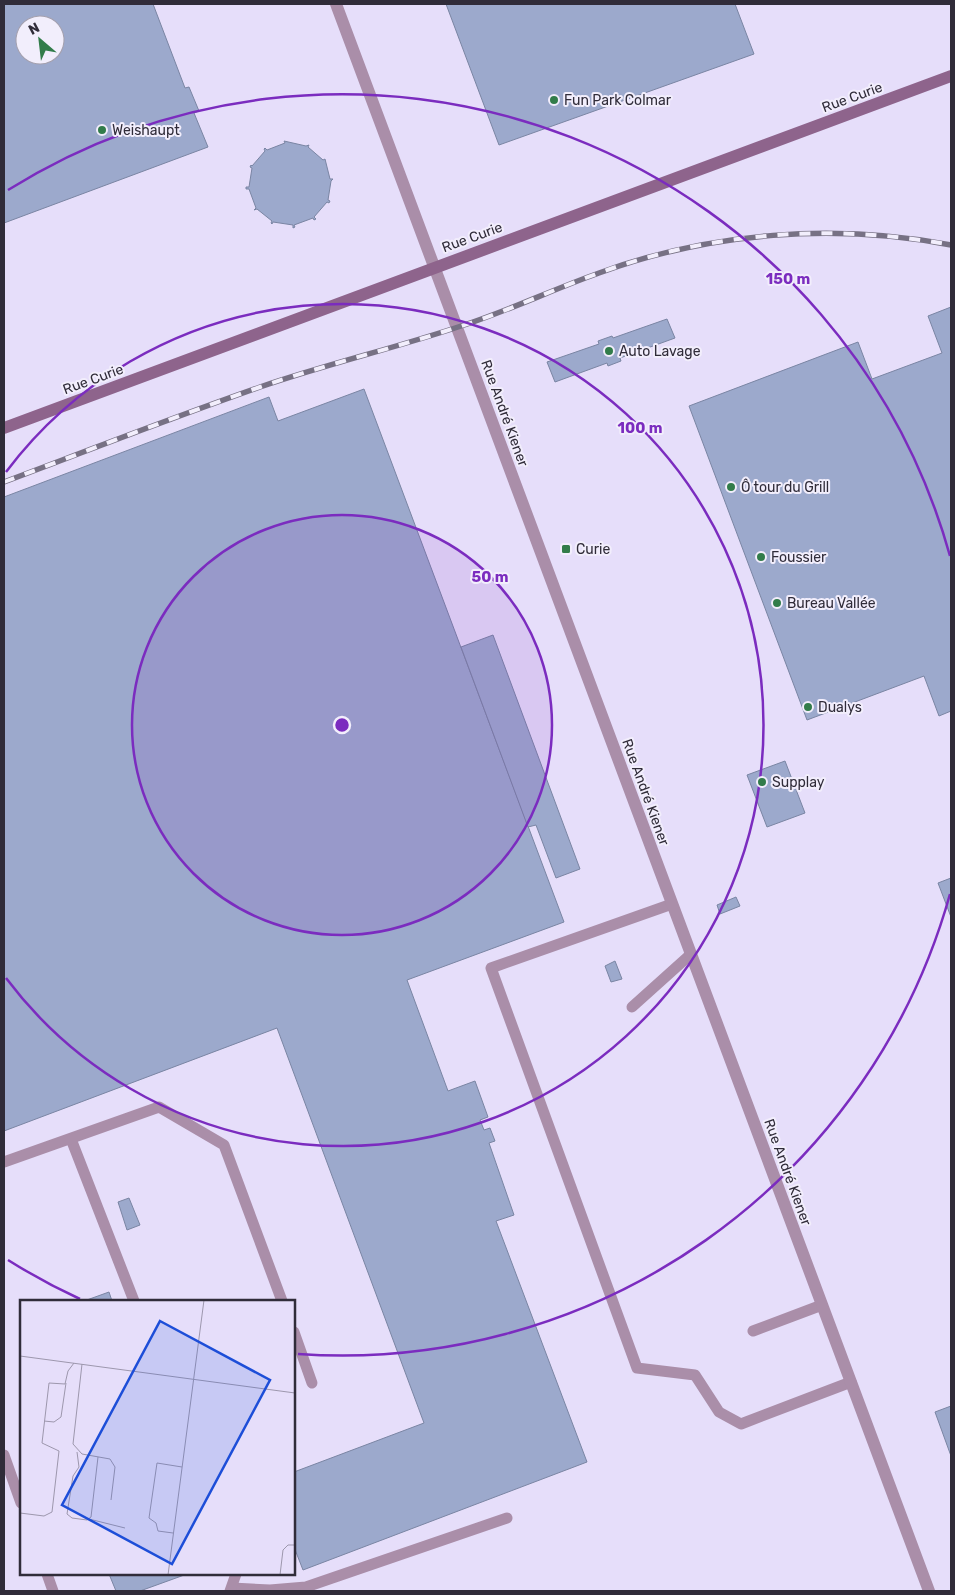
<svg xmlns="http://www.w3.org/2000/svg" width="955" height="1595" font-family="Rubik,sans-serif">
<rect width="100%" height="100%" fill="#e6defa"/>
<!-- building -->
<g fill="#9ca9cc" stroke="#7a85a3" fill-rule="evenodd">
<path d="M4,4H153L185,88L189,87L199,111L194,113L208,147L4,223ZM25,25H55V55H25Z"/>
<polygon points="446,4 735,4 754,54 499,145"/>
<polygon points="284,141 306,146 309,145 308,147 323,160 325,159 330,179 333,179 331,181 328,200 330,201 329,203 327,202 314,217 316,219 314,220 313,218 294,225 295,227 293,228 293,225 273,222 272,224 271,223 272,221 257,209 254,210 256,208 249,189 246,189 246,187 249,187 252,168 250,167 251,165 252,166 265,151 264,149 265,148 267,150 285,143"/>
<polygon points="951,307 951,711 939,716 924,676 807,720 689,406 858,342 872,379 942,353 928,316"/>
<polygon points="667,319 675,338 620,358 621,361 608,366 607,363 555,382 547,362 599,344 598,341 612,336 613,338"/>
<polygon points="364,389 564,922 407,980 448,1091 475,1081 488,1117 480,1120 484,1130 490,1128 495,1141 489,1143 514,1215 496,1221 587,1462 303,1570 294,1547 294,1472 424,1423 277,1028 4,1131 4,497 269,397 278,421"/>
<polygon points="493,635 580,869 556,878 536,825 528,827 461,647"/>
<polygon points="785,761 805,813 767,827 747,775"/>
<polygon points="951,878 951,917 938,883"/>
<polygon points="736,897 740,906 720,914 717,905"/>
<polygon points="615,961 622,979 611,982 605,966"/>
<polygon points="129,1198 140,1225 127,1230 118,1202"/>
<polygon points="109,1292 112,1301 84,1301"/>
<polygon points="951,1406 951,1456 935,1412"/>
<polygon points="109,1574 187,1574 140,1591 116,1591"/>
</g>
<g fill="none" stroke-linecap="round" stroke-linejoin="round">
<!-- service -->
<g stroke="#aa8ea9" stroke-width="11">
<polyline points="672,904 491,968 637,1368 695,1375 719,1412 741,1424 851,1382"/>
<polyline points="632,1007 691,954"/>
<polyline points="71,1139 134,1301"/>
<polyline points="4,1162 159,1107 224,1145 282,1301"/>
<polyline points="753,1331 822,1305"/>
<polyline points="294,1332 312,1383"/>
<polyline points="4,1455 21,1503"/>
<polyline points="47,1574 53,1591"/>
<polyline points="232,1588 270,1590 306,1587 507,1518"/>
<polyline points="230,1591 236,1574"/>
</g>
<!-- minor -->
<polyline stroke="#aa8ea9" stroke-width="12" points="336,4 929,1591"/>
<!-- secondary -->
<polyline stroke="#8e648c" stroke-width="12" points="4,428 951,76"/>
<defs>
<path id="rail" d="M4,482C89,450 174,417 260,387C324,365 391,349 455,328C504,313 551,290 599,273C710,232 835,223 951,245"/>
</defs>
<!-- rail casing -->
<use href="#rail" stroke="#777184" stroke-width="5.5"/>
<!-- rail -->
<use href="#rail" stroke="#f2eefc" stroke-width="4" stroke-dasharray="11" stroke-linecap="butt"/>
</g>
<!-- distance rings -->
<circle cx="342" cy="725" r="210" fill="#7b2cbf" fill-opacity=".12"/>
<g fill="none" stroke="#7b2cbf" stroke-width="2.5">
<circle cx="342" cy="725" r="210"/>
<path d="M6 472A421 421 0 1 1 6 978"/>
<path d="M950 894A631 631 0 0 1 298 1354M80 1299A631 631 0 0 1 8 1260M8 190A631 631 0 0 1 950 556"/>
</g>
<!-- markers -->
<g fill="#327c4a" stroke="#f2eefc" stroke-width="2">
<circle cx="554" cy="100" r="5"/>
<circle cx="102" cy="130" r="5"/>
<circle cx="609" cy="351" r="5"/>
<circle cx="731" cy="487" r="5"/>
<rect x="561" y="544" width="10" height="10" rx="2.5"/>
<circle cx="761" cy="557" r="5"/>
<circle cx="777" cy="603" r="5"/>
<circle cx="808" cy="707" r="5"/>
<circle cx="762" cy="782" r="5"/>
</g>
<g text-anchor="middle" stroke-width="4" stroke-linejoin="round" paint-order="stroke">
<!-- street labels -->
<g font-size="14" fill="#302c39" stroke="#f2eefc">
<text transform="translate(852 97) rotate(-20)" y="5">Rue Curie</text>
<text transform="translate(472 237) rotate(-20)" y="5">Rue Curie</text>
<text transform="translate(93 379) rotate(-20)" y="5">Rue Curie</text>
<text transform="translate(505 413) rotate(70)" y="5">Rue André Kiener</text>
<text transform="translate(646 792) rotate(70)" y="5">Rue André Kiener</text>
<text transform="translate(788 1172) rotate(70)" y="5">Rue André Kiener</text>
</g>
<!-- poi labels -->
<g font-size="14" fill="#302c39" stroke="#f2eefc" text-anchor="start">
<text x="564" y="105">Fun Park Colmar</text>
<text x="112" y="135">Weishaupt</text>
<text x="619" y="356">Auto Lavage</text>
<text x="741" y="492">Ô tour du Grill</text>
<text x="576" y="554">Curie</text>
<text x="771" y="562">Foussier</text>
<text x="787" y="608">Bureau Vallée</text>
<text x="818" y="712">Dualys</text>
<text x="772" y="787">Supplay</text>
</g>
</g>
<!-- overview -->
<g transform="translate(20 1300)">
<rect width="275" height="275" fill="#e6defa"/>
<path fill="none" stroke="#9d97ad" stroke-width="1" d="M0,56L275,93M62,64L53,144L62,154L90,159L95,167L91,200M24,121L34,122L41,117L46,83M57,152L59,167L53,176L47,214L52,218L67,220L71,217L78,157M0,213L24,216L32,212L39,151L22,143L29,83L45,84L48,71L54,63M69,219L105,228M153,233L138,231L136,223L129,218L137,163L162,167M148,275L184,0M260,275L263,250L268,245H275"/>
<path fill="#1d4ed8" fill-opacity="0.15" stroke="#1d4ed8" stroke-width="2.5" d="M140,21L250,80L152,264L42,205Z"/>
<rect width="275" height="275" fill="none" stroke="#302c39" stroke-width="2.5"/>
</g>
<circle cx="342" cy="725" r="8" fill="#7b2cbf" stroke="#f2eefc" stroke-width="2.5"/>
<g font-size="15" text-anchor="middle" font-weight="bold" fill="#7b2cbf" stroke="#f2eefc" stroke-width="4" stroke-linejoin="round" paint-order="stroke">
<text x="788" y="284">150 m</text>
<text x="640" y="433">100 m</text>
<text x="490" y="582">50 m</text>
</g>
<!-- border -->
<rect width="955" height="1595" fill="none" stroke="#302c39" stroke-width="10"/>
<!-- north arrow -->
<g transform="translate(40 40) rotate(332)"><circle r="24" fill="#f2eefc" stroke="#a4a0ae"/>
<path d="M0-4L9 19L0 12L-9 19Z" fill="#327c4a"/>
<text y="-8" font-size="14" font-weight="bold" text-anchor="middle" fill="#302c39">N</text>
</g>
</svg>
